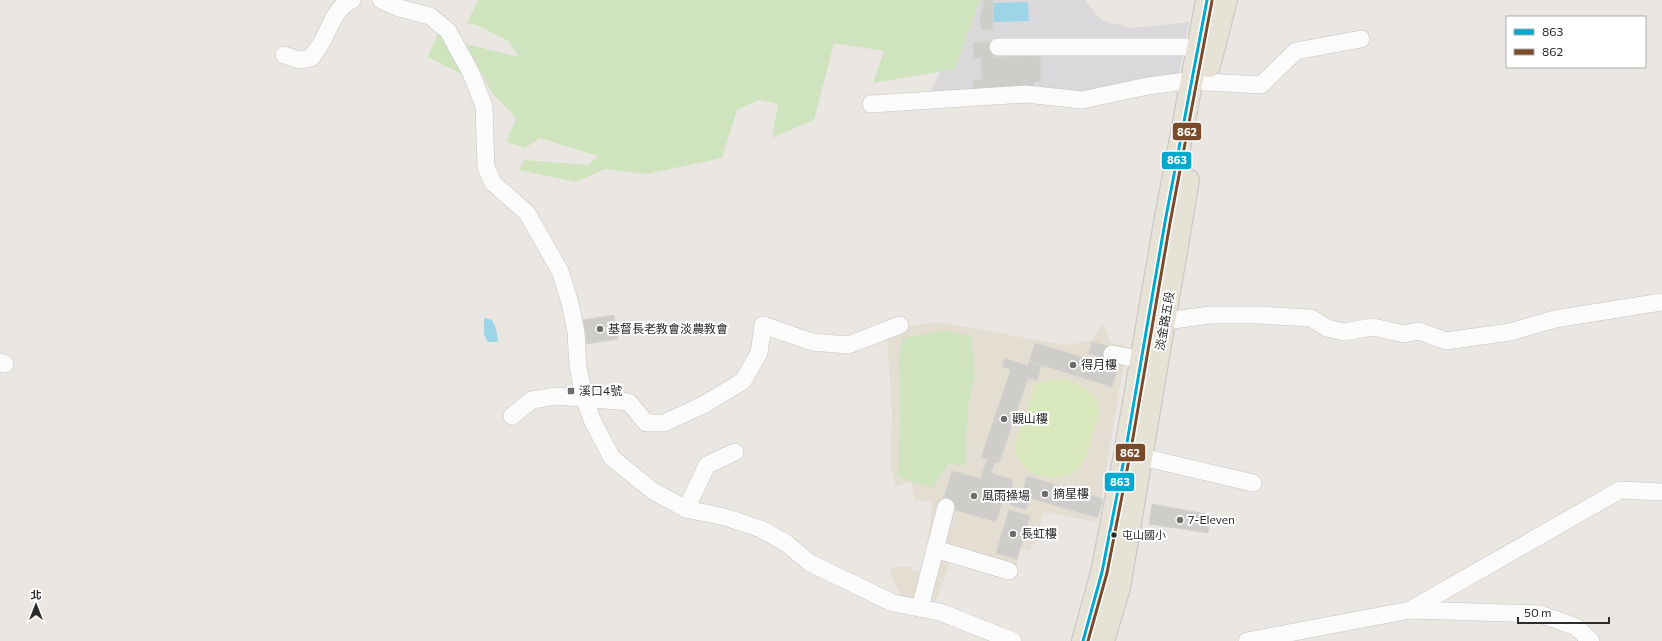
<svg xmlns="http://www.w3.org/2000/svg" width="1662" height="641" font-family="Commissioner,'Noto Sans TC',sans-serif">
<rect width="100%" height="100%" fill="#eae7e3"/>
<!-- industrial -->
<polygon fill="#dad8da" points="973,0 1085,0 1101,20 1131,28 1189,22 1178,79 1100,91 930,94"/>
<!-- education -->
<polygon fill="#e4ded2" points="939,322 1065,345 1090,341 1103,324 1111,343 1127,346 1097,522 1043,512 1037,540 1029,551 1021,549 1013,578 951,560 934,606 904,601 890,574 893,567 911,567 912,571 925,571 932,503 915,500 911,482 895,487 890,463 892,418 887,338 909,326"/>
<!-- green -->
<g fill="#cee3be">
<polygon points="478,0 980,0 955,69 873,83 884,51 834,43 814,120 772,138 778,104 759,100 737,110 722,158 646,174 605,169 576,182 519,170 524,160 588,165 598,156 540,138 525,148 507,142 516,118 492,93 466,44 519,57 510,42 477,25 467,23"/>
<polygon points="439,31 467,77 428,57"/>
<polygon points="945,330 971,336 975,376 968,406 965,465 948,464 933,488 898,477 900,421 899,356 903,338"/>
</g>
<!-- pitch -->
<path fill="#d8e7bc" d="M1065,379C1079,384 1098,393 1099,410C1099,417 1092,435 1090,442C1087,453 1085,465 1075,471C1054,486 1015,475 1015,446C1015,441 1019,435 1020,431C1025,416 1030,400 1035,385L1051,380Z"/>
<!-- water -->
<g fill="#9bd5e7">
<polygon points="1028,2 1029,21 993,22 993,3"/>
<polygon points="484,318 492,320 496,328 498,342 488,342 484,334"/>
</g>
<!-- building -->
<g fill="#cfcdca" stroke="#d5d3cf">
<polygon points="985,0 993,0 993,30 981,30 980,15"/>
<polygon points="973,42 993,42 993,57 1040,55 1041,81 1034,82 1035,89 973,90 973,80 982,80 981,58 974,58"/>
<polygon points="614,315 618,339 587,344 583,320"/>
<polygon points="1092,342 1112,347 1108,359 1089,354"/>
<polygon points="1035,343 1118,368 1112,387 1029,361"/>
<polygon points="1005,358 1028,366 1029,362 1041,366 1037,381 1028,378 999,463 995,462 991,473 1013,480 1011,488 980,480 987,459 981,458 1011,369 1002,367"/>
<polygon points="952,471 1007,486 996,522 941,506"/>
<polygon points="1027,476 1103,499 1098,518 1030,498 1026,510 1010,505 1011,501 1002,498 1006,485 1023,491"/>
<polygon points="1152,504 1211,515 1208,533 1149,524"/>
<polygon points="1009,510 1030,516 1017,559 996,553"/>
</g>
<g fill="none" stroke-linecap="round" stroke-linejoin="round">
<defs>
<g id="minor">
<polyline points="381,0 399,8 430,16 448,31 471,73 484,106 486,167 493,183 527,213 560,271 570,303 576,332 578,366 584,398 593,422 612,458 653,491 686,509 725,517 761,529 786,543 810,563 893,603 940,612 1013,641"/>
<polyline points="998,47 1199,47"/>
<path d="M284,55L300,60L311,58C315,52 320,46 323,40C331,25 335,8 352,0"/>
<polyline points="1205,82 1261,85 1296,51 1361,39"/>
<polyline points="871,104 1026,94 1082,100 1148,86 1193,80"/>
<polyline points="1165,321 1210,315 1258,315 1311,318 1327,328 1344,332 1373,327 1404,334 1419,331 1446,341 1510,332 1555,319 1662,302"/>
<polyline points="1112,354 1142,360"/>
<polyline points="0,362 5,364"/>
<polyline points="512,416 532,400 556,396 629,402 646,423 664,423 705,404 743,381 759,353 763,325 812,342 848,345 900,325"/>
<polyline points="1142,457 1253,483"/>
<polyline points="686,509 707,465 735,452"/>
<polyline points="935,549 1009,571"/>
<polyline points="920,608 946,507"/>
<polyline points="1410,610 1620,490 1662,492"/>
<polyline points="1247,641 1410,610 1540,614 1576,627 1591,641"/>
</g>
<g id="major">
<polyline points="1209,66 1226,0"/>
<polyline points="1083,641 1102,572 1125,454 1165,222 1207,0"/>
<polyline points="1103,641 1119,588 1188,180"/>
</g>
</defs>
<!-- minor casing -->
<use href="#minor" stroke="#c4c3c3" stroke-width="18"/>
<!-- major casing -->
<use href="#major" stroke="#c6c4c2" stroke-width="24"/>
<!-- minor -->
<use href="#minor" stroke="#fcfbfb" stroke-width="17"/>
<!-- major -->
<use href="#major" stroke="#e6e2d6" stroke-width="22"/>
<defs>
<polyline id="bus-1" points="1083,641 1102,572 1125,454 1165,222 1207,0"/>
<polyline id="bus-2" points="1088,641 1107,573 1130,455 1170,223 1212,1"/>
</defs>
<!-- bus-1 casing -->
<use href="#bus-1" stroke="#fff" stroke-width="6"/>
<!-- bus-2 casing -->
<use href="#bus-2" stroke="#fff" stroke-width="6"/>
<!-- bus-1 -->
<use href="#bus-1" stroke="#00a9ce" stroke-width="3"/>
<!-- bus-2 -->
<use href="#bus-2" stroke="#7a4b2a" stroke-width="3"/>
</g>
<!-- markers -->
<g fill="#6e6d6c" stroke="#fff" stroke-width="1.5">
<circle cx="600" cy="329" r="4"/>
<circle cx="1073" cy="365" r="4"/>
<rect x="567" y="387" width="8" height="8" rx="2"/>
<circle cx="1004" cy="419" r="4"/>
<circle cx="1045" cy="494" r="4"/>
<circle cx="974" cy="496" r="4"/>
<circle cx="1180" cy="520" r="4"/>
<circle cx="1013" cy="534" r="4"/>
</g>
<circle fill="#2c2c2c" stroke="#fff" stroke-width="1.5" cx="1114" cy="535" r="3.5"/>
<g text-anchor="middle" stroke-width="4" stroke-linejoin="round" paint-order="stroke">
<!-- bus labels -->
<g font-size="11" fill="#2c2c2c" stroke="#fff" text-anchor="start">
<text x="1122" y="539">屯山國小</text>
</g>
<!-- street labels -->
<g font-size="12" fill="#2c2c2c" stroke="#fff">
<text transform="translate(1165 321) rotate(-80)" y="4">淡金路五段</text>
</g>
<!-- poi labels -->
<g font-size="12" fill="#2c2c2c" stroke="#fff" text-anchor="start">
<text x="608" y="333">基督長老教會淡農教會</text>
<text x="1081" y="369">得月樓</text>
<text x="579" y="395">溪口4號</text>
<text x="1012" y="423">觀山樓</text>
<text x="1053" y="498">摘星樓</text>
<text x="982" y="500">風雨操場</text>
<text x="1188" y="524">7-Eleven</text>
<text x="1021" y="538">長虹樓</text>
</g>
</g>
<g stroke="#fff" stroke-width="1.5">
<rect x="1172" y="122" width="30" height="19" rx="4" fill="#7a4b2a"/>
<rect x="1161" y="151" width="31" height="19" rx="4" fill="#00a9ce"/>
<rect x="1115" y="443" width="31" height="19" rx="4" fill="#7a4b2a"/>
<rect x="1104" y="472" width="31" height="20" rx="4" fill="#00a9ce"/>
</g>
<g font-size="11" text-anchor="middle" font-weight="bold" fill="#fff">
<text x="1187" y="136">862</text>
<text x="1177" y="164">863</text>
<text x="1130" y="457">862</text>
<text x="1120" y="486">863</text>
</g>
<!-- legend -->
<rect x="1506" y="16" width="140" height="52" fill="#ffffff" stroke="#ababab"/>
<rect x="1514" y="29" width="20" height="6" fill="#00a9ce" stroke="#ababab"/>
<text x="1542" y="36" font-size="12" fill="#2c2c2c">863</text>
<rect x="1514" y="49" width="20" height="6" fill="#7a4b2a" stroke="#ababab"/>
<text x="1542" y="56" font-size="12" fill="#2c2c2c">862</text>
<!-- north arrow -->
<g transform="translate(36 605)" stroke="#ffffff" stroke-width="3" paint-order="stroke">
<path d="M0-3L7 15L0 10L-7 15Z" fill="#2c2c2c"/>
<text y="-6" font-size="11" font-weight="bold" text-anchor="middle" fill="#2c2c2c">北</text>
</g>
<!-- scale -->
<path d="M1518 617v6h91v-6" fill="none" stroke="#2c2c2c" stroke-width="2"/>
<text x="1524" y="617" font-size="12" fill="#2c2c2c" stroke="#ffffff" stroke-width="3" paint-order="stroke">50 m</text>
</svg>
